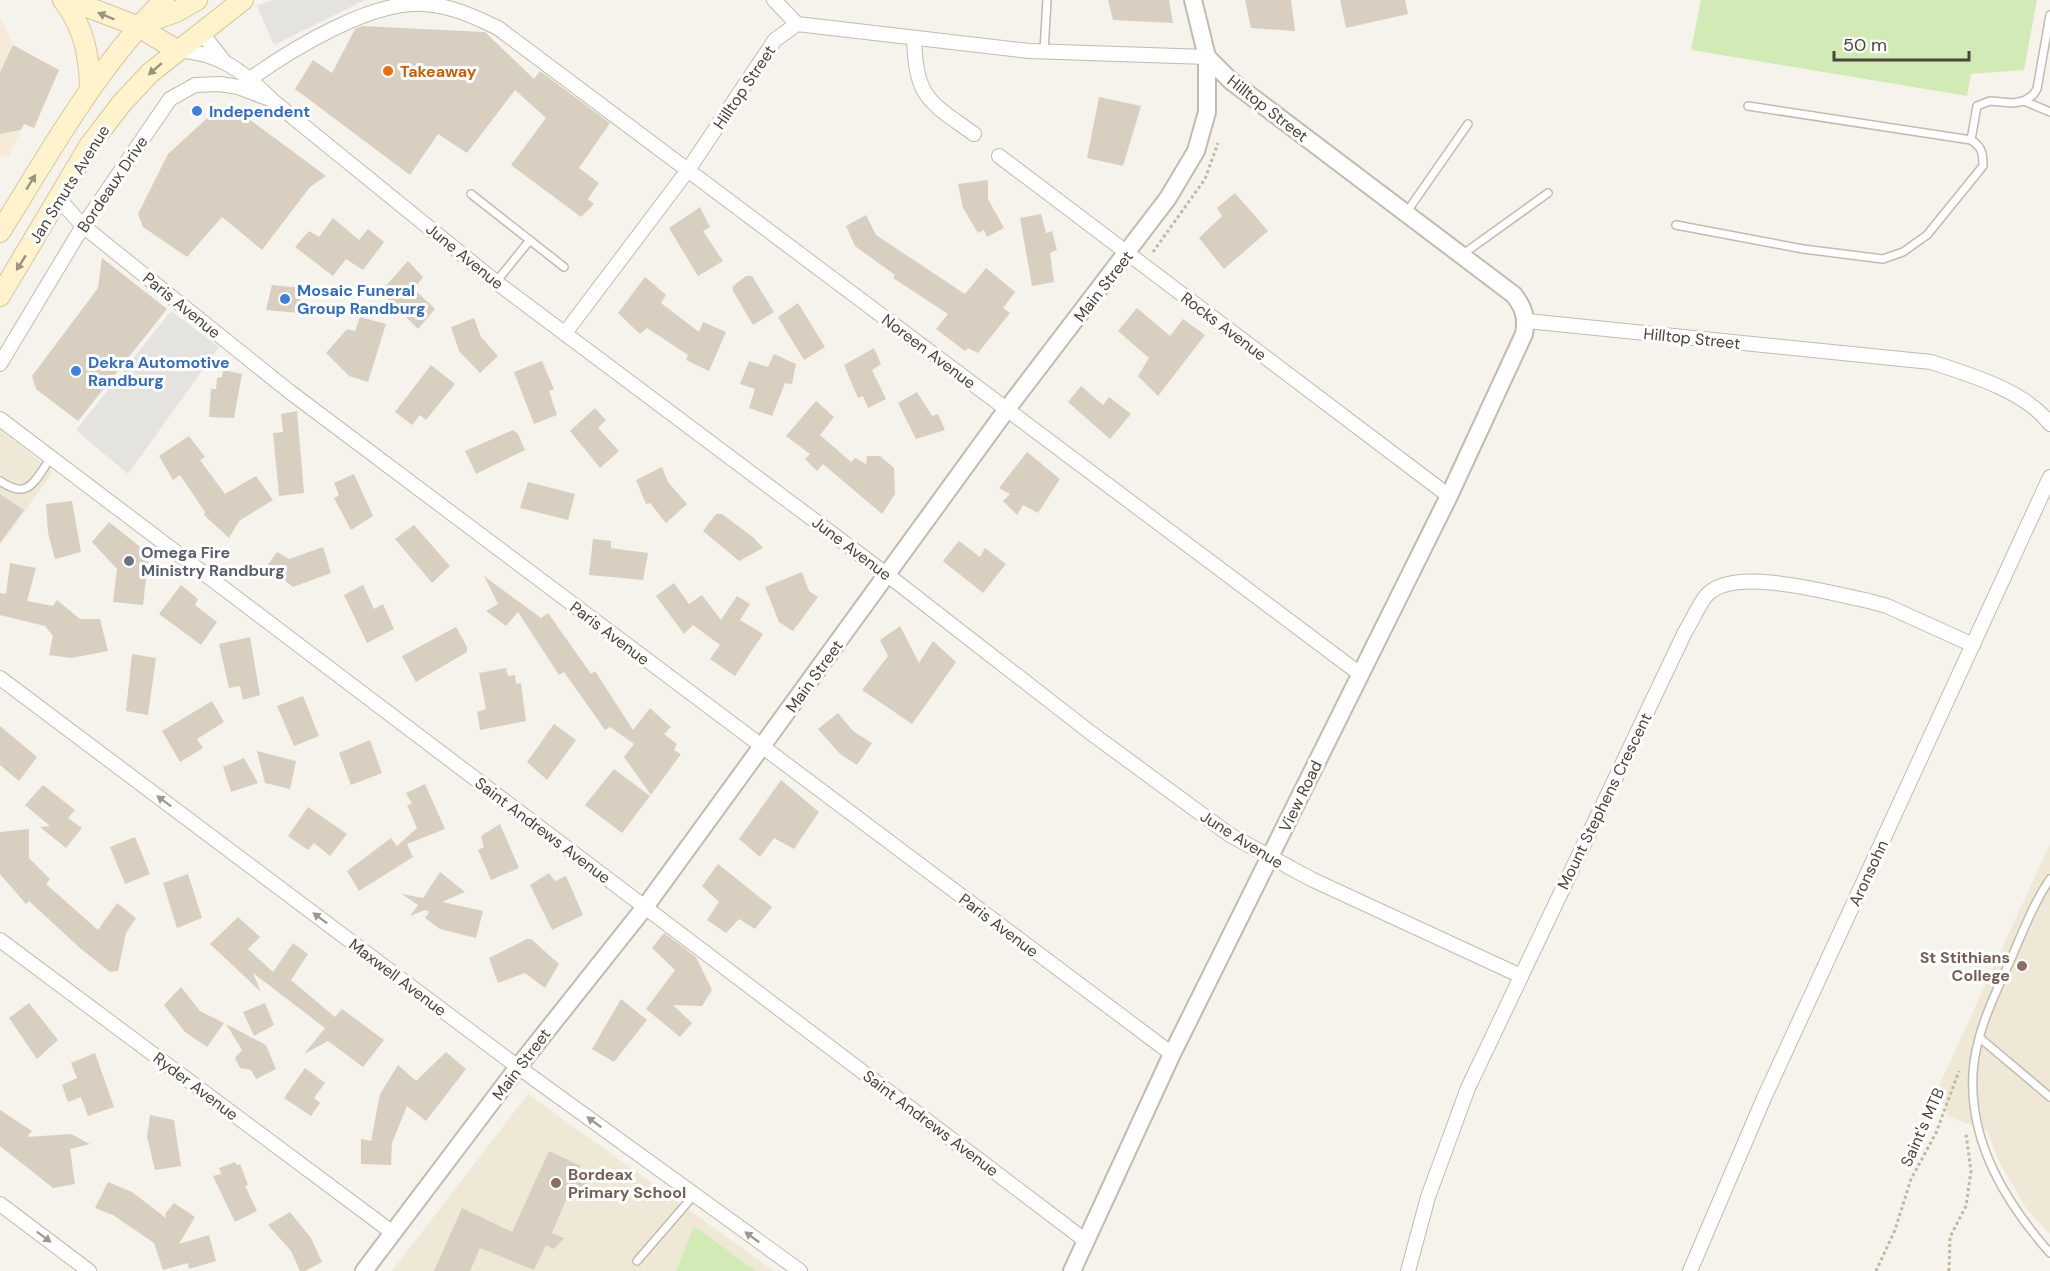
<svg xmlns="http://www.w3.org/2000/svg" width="2050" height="1271" font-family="'DM Sans',sans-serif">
<rect width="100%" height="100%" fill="#f6f3ec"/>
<!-- commercial -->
<g fill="#f7ead8">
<polygon points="0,17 13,45 0,72"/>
<polygon points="21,130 8,158 0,155 0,134"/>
</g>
<!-- education -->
<g fill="#efe8d6">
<polygon points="0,429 53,472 0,545"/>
<polygon points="2050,844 2050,1234 2026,1208 2000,1163 1987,1131 1949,1117 1938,1088"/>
<polygon points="528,1094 774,1271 392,1271"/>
</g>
<!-- green -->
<g fill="#d2eab5">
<polygon points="1701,0 2037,0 2024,70 1971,74 1967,96 1691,50"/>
<polygon points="694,1226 755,1271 676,1271"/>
</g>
<!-- parking -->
<g fill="#e5e3e0">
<polygon points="272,0 365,0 274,45 257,6"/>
<polygon points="171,311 219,347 128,474 76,430"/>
</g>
<!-- building -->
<g fill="#d8cfc1">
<polygon points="1108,0 1169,0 1173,23 1113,20"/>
<polygon points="1245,0 1291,0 1295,31 1251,28"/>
<polygon points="1340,0 1405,0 1408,14 1346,28"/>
<polygon points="362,26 485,32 534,79 540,71 610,123 579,168 599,183 588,199 594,204 581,217 511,165 546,118 515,90 467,153 438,134 410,175 295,89 313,60 332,73 355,29"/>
<polygon points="13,45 59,70 34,128 24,124 21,130 0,134 0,72"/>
<polygon points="1099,97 1141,106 1123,166 1087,158"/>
<polygon points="230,109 238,111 326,176 310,187 262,250 222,217 187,257 143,227 138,214 168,154 216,110"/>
<polygon points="988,180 988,199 1004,228 987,237 984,230 978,233 963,208 958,184"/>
<polygon points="1235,193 1268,231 1224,269 1199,238 1222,216 1217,208"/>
<polygon points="700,207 710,227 703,231 723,261 698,276 669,228"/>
<polygon points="1041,214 1046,233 1052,231 1057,250 1050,253 1054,282 1032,286 1020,218"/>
<polygon points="866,215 876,235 965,294 986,268 1015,292 1003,308 1010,313 978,353 968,348 965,351 936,329 948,314 893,278 895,275 855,246 846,226"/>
<polygon points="333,218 359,240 368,229 384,242 363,270 346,259 333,276 295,247 309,231 319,237"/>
<polygon points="102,258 167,309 78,421 36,389 32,376 98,288"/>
<polygon points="408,261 423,277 414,289 435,309 418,329 383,294 383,289"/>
<polygon points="746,276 752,276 774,312 753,325 733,291 733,286"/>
<polygon points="645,277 666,295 661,303 699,332 703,322 726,332 709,371 686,360 688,355 647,328 640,334 618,313"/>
<polygon points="272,285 303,288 299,313 266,310"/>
<polygon points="798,303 825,347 804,360 778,317"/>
<polygon points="1137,308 1170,336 1183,319 1205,335 1158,396 1138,376 1149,358 1118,331"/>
<polygon points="360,317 386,324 368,382 349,376 326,353 347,329 355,331"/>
<polygon points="474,318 481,337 498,356 480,373 459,351 451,327"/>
<polygon points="874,348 881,364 872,370 886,399 868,408 863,396 858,398 844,365"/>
<polygon points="774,354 796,364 792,384 785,383 772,416 749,408 755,389 740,384 749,361 768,367"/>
<polygon points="542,361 554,389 549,391 557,415 534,424 514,372"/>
<polygon points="431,365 455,384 426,420 420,415 412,425 395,412"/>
<polygon points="223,370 242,374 234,418 209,417 211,389 216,389 217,378 222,377"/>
<polygon points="1081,386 1103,405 1109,397 1131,414 1110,439 1068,402"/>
<polygon points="917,392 932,416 938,414 945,430 916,439 898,403"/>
<polygon points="816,401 834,417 820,435 851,462 855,458 866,464 867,456 880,456 894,468 895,494 882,514 823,464 817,471 805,459 810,454 786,436"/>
<polygon points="595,408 606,420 598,428 619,451 600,468 570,431"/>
<polygon points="297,411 304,493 279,496 273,433 283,432 281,414"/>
<polygon points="513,430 518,434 525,450 476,474 465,451"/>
<polygon points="189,436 205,457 200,460 225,494 256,476 273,500 239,521 229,538 204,515 205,512 180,475 173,480 159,456"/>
<polygon points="1027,452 1060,479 1038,513 1023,505 1017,515 1003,501 1010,494 999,488"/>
<polygon points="662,467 668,482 687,504 666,523 650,503 646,504 636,480"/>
<polygon points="354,474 373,516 351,530 334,498 339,495 334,483"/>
<polygon points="528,482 575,494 568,520 520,508"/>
<polygon points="0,494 24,510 0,543"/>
<polygon points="72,501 81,552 55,559 48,533 46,504"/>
<polygon points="716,514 722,514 754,538 763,548 739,561 703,531"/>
<polygon points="109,522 149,554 143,605 113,602 117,569 92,542"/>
<polygon points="414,525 450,566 432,583 395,539"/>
<polygon points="593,539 611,541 611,548 648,553 643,580 589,575"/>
<polygon points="959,541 980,557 985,548 1006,564 983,593 943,561"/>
<polygon points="323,547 331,573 293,587 267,566 277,552 289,559"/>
<polygon points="10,563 36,568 27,601 53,606 57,600 80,619 100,619 108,651 71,658 49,655 53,636 45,626 0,615 0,593 6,594"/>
<polygon points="802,572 809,591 818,597 793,631 779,622 765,587"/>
<polygon points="484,576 541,618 548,613 591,674 595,671 633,730 650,708 671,727 664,734 677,744 674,750 681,754 651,795 624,757 634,744 610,727 605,730 564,672 559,675 518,612 506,626 486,611 498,604"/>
<polygon points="674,583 689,604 702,595 721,620 737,596 750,604 740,620 763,634 735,676 710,659 720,645 693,625 684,634 656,596"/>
<polygon points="181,585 198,599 195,605 217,622 201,645 159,614"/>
<polygon points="363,585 374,609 383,604 394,629 367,643 344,595"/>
<polygon points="900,626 919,663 933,641 956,662 912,724 862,690 888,656 880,640"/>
<polygon points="456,627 467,647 467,652 416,682 402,656"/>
<polygon points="250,637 260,695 243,700 240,686 229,688 219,644"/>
<polygon points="132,654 156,658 148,715 126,711"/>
<polygon points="506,668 508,676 515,675 516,684 521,683 526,721 480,730 477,712 486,709 479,673"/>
<polygon points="303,696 319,736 294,746 277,706"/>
<polygon points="212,701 224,722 197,739 203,748 180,762 162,731"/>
<polygon points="838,713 853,731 872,743 857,765 840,754 818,729"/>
<polygon points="554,724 576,740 547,780 527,762"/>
<polygon points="0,726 37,757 19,781 0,765"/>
<polygon points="370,740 382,773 351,785 339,753"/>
<polygon points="257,751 296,761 290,789 265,783"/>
<polygon points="244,758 258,783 231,792 223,767"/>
<polygon points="614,769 650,796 622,833 585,805"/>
<polygon points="781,780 819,812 794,849 774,838 760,857 739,839"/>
<polygon points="425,784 445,829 407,844 413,857 359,891 347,871 391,838 397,846 417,828 407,805 412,804 406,793"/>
<polygon points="43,785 75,810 68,818 82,828 66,848 40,827 50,826 25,805"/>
<polygon points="308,807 347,834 330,856 314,843 308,850 288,836"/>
<polygon points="500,824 519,868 491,880 478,850 484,847 481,836"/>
<polygon points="29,829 29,858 50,879 46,884 98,930 117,903 136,918 126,933 118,971 110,972 80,948 29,901 26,904 0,874 0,832"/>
<polygon points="135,837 150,874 125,884 110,847"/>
<polygon points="718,864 772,907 755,929 739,919 726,933 707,920 719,902 702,886"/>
<polygon points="440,872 465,892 442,902 483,911 476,938 440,929 425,918 429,912 425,910 410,916 418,905 402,894 423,898"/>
<polygon points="549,873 555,881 566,876 583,915 552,930 530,885"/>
<polygon points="188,874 202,918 177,928 163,883"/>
<polygon points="238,917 260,937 248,949 273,972 293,943 308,954 291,980 335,1017 342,1009 384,1040 363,1067 328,1041 304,1054 325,1028 253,973 261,992 210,944"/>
<polygon points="664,933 696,957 712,990 702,1006 673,1005 692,1023 680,1037 646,1009 675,970 652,948"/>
<polygon points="527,939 531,939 559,964 545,988 525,973 498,983 489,958"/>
<polygon points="181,987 200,1011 224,1023 207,1047 185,1032 164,1005"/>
<polygon points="621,999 647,1020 614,1062 592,1049"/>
<polygon points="29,1003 58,1040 37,1059 9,1018"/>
<polygon points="265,1003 274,1025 254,1036 243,1012"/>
<polygon points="226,1024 266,1045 276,1069 256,1079 251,1070 240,1068 235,1058 242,1050"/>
<polygon points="446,1052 466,1069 426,1121 407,1106 392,1143 391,1165 361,1164 361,1139 371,1141 380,1094 398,1065 416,1081"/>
<polygon points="95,1053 114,1107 88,1116 81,1097 68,1102 62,1085 77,1078 71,1063"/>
<polygon points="305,1068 325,1083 314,1098 320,1103 311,1116 284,1098"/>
<polygon points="0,1110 32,1131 27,1137 71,1134 90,1144 70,1149 75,1184 53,1188 0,1146"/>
<polygon points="150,1115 174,1120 181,1166 155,1170 147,1137"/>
<polygon points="549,1151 581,1166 577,1172 590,1178 581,1191 572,1186 552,1233 564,1238 554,1249 546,1245 534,1270 480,1248 470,1271 434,1271 462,1208 512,1232"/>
<polygon points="235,1162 237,1165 240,1164 248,1185 245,1186 257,1211 235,1222 213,1176 221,1174 219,1168"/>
<polygon points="108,1182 132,1192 166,1218 165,1214 174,1203 195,1217 179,1244 209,1235 216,1261 189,1269 188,1263 163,1270 154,1243 113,1215 95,1208"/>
<polygon points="290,1212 311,1238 322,1262 305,1271 300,1271 291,1251 268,1225"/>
</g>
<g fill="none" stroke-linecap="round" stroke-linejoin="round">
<defs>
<g id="service">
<polyline points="1044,51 1047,0"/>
<polyline points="2024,101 2050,112"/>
<polyline points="1971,140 1977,106 1990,101 2013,103 2024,101 2033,95 2037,89 2050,15"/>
<polyline points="471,194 564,267"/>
<polyline points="1406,213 1468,124"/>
<path d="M1676,225L1803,249L1883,259L1903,252L1927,235L1983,166C1983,153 1982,147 1971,140L1748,106"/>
<polyline points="1463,254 1548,193"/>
<polyline points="496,282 530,240"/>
<path d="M0,481C29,501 34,481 51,458"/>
<path d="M2050,879C2033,904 2022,934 2010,961C1994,996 1975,1035 1973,1073C1969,1143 2006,1203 2050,1253"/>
<polyline points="1980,1038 2050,1097"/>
<polyline points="637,1261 694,1195"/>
</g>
<g id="minor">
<polyline points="774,0 797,24"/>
<polyline points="201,32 223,60"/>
<path d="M914,38C916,98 928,101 974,134"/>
<path d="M177,50C220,53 243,71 273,101L496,282L898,583L1091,733L1230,835L1311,879L1521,976"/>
<path d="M250,79C292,49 372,0 424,4C452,6 473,16 498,28L1360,674"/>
<polyline points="999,156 1449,496"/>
<polyline points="60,200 83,226 290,392 1172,1054"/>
<path d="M1527,321L1931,362C1968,374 2026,391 2050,424"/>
<polyline points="565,333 688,170 775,40 797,24 1029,51 1207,57"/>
<polyline points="0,364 83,226 170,99 195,85 220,84 238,87 267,98"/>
<polyline points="0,419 1086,1241"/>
<polyline points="0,678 518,1067 800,1271"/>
<polyline points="0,940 393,1233"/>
<polyline points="0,1204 89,1271"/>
<path d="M1408,1271L1428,1197L1468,1088L1685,632C1692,621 1698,606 1706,596C1733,564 1832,594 1869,601L1887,606L1973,645"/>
<polyline points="1690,1271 1764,1098 2050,477"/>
</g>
<g id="tertiary">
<polyline points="364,1271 518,1067 645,907 1007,409 1168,198 1196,151 1207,112 1207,57 1193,0"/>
<path d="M1072,1271L1172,1054L1449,496L1524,334C1527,318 1524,308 1514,295L1231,81L1207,57"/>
</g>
<g id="secondary">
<path d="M63,0C84,28 89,53 90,87"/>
<polyline points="69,0 137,26 177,50"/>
<polyline points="142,24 176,12 197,0"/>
<path d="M0,232C50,152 97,67 164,0"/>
<polyline points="0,296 89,146 122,103 150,73 243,0"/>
</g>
</defs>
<!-- service casing -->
<use href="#service" stroke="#c2bbae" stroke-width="10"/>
<!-- minor casing -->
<use href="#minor" stroke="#c2bbae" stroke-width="16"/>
<!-- tertiary casing -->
<use href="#tertiary" stroke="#c2bbae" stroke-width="20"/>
<!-- secondary casing -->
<use href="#secondary" stroke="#d6c79b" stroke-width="22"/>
<!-- path -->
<g stroke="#c4b79f" stroke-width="3" stroke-dasharray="3 3" stroke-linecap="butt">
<polyline points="1153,252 1205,179 1218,143"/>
<polyline points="1876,1271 1895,1230 1911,1179 1936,1133 1959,1071"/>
<polyline points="1949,1271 1950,1237 1966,1206 1971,1171 1966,1134"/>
</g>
<!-- service -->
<use href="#service" stroke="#fff" stroke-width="7"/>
<!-- minor -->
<use href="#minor" stroke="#fff" stroke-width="14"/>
<!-- tertiary -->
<use href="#tertiary" stroke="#fff" stroke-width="16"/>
<!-- secondary -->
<use href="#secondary" stroke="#fff3cd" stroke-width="20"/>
</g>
<!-- one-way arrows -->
<defs><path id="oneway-solid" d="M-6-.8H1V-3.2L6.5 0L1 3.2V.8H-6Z" transform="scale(1.5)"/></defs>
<g fill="#9c937c">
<use href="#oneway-solid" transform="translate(106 16) rotate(-158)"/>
<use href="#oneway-solid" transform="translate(155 69) rotate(139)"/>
<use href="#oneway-solid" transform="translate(31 182) rotate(-58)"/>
<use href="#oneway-solid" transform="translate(21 263) rotate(122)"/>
</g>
<g fill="#9c9892">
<use href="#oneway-solid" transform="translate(164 801) rotate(-143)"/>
<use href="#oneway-solid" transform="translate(320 918) rotate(-143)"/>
<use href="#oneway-solid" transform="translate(594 1122) rotate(-144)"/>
<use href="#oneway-solid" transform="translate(44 1237) rotate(37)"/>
<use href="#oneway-solid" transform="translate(752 1237) rotate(-144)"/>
</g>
<!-- markers -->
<circle fill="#e8710a" stroke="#fff" stroke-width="2" cx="388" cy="71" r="6"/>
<g fill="#3f7fe0" stroke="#fff" stroke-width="2">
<circle cx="197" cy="111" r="6"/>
<circle cx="285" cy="299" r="6"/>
<circle cx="76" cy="371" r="6"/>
</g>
<circle fill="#6b7280" stroke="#fff" stroke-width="2" cx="129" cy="561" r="6"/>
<g fill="#8d6e63" stroke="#fff" stroke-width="2">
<circle cx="2022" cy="966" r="6"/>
<circle cx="556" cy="1183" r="6"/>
</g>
<g text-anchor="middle" stroke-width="6" stroke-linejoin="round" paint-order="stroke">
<!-- food labels -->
<g font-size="16" font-weight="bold" fill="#c56008" stroke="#fff" text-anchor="start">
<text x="400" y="77">Takeaway</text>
</g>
<!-- street labels -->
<g font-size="16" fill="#4b4439" stroke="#fff">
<text transform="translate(744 87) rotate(-56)" y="6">Hilltop Street</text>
<text transform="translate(1268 108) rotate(38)" y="6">Hilltop Street</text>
<text transform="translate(69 184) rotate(-58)" y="6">Jan Smuts Avenue</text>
<text transform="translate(112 184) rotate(-56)" y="6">Bordeaux Drive</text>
<text transform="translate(465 256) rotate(39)" y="6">June Avenue</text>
<text transform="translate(1103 286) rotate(-52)" y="6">Main Street</text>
<text transform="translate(182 305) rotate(39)" y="6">Paris Avenue</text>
<text transform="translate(1224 326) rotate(37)" y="6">Rocks Avenue</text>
<text transform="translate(1692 338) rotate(6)" y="6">Hilltop Street</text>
<text transform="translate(929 351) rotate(37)" y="6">Noreen Avenue</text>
<text transform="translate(852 548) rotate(37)" y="6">June Avenue</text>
<text transform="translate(610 633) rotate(37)" y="6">Paris Avenue</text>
<text transform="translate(814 676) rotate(-54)" y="6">Main Street</text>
<text transform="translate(1300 796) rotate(-64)" y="6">View Road</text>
<text transform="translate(1604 801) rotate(-64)" y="6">Mount Stephens Crescent</text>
<text transform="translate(543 830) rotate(37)" y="6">Saint Andrews Avenue</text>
<text transform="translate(1242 839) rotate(32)" y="6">June Avenue</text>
<text transform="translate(1868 873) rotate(-65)" y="6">Aronsohn</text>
<text transform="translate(999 925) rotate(37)" y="6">Paris Avenue</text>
<text transform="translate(398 977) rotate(37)" y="6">Maxwell Avenue</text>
<text transform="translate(521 1064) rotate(-53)" y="6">Main Street</text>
<text transform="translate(196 1086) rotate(37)" y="6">Ryder Avenue</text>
<text transform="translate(931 1123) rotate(37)" y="6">Saint Andrews Avenue</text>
<text transform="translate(1922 1127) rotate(-66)" y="6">Saint's MTB</text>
</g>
<!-- shop labels -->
<g font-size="16" font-weight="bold" fill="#366cbe" stroke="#fff" text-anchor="start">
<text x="209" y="117">Independent</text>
<text x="297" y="296">Mosaic Funeral<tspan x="297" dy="18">Group Randburg</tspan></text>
<text x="88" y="368">Dekra Automotive<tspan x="88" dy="18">Randburg</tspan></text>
</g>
<!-- worship labels -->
<g font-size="16" font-weight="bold" fill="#5b616d" stroke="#fff" text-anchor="start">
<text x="141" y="558">Omega Fire<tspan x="141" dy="18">Ministry Randburg</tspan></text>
</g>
<!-- education labels -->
<g font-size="16" font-weight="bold" fill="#785e54" stroke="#fff" text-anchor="end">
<text x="2010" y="963">St Stithians<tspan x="2010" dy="18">College</tspan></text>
<text x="568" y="1180" text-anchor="start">Bordeax<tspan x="568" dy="18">Primary School</tspan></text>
</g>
</g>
<!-- scale -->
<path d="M1834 51v9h135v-9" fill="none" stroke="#4b4439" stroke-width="3"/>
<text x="1843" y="51" font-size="18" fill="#4b4439" stroke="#ffffff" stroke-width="4.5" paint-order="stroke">50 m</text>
</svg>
